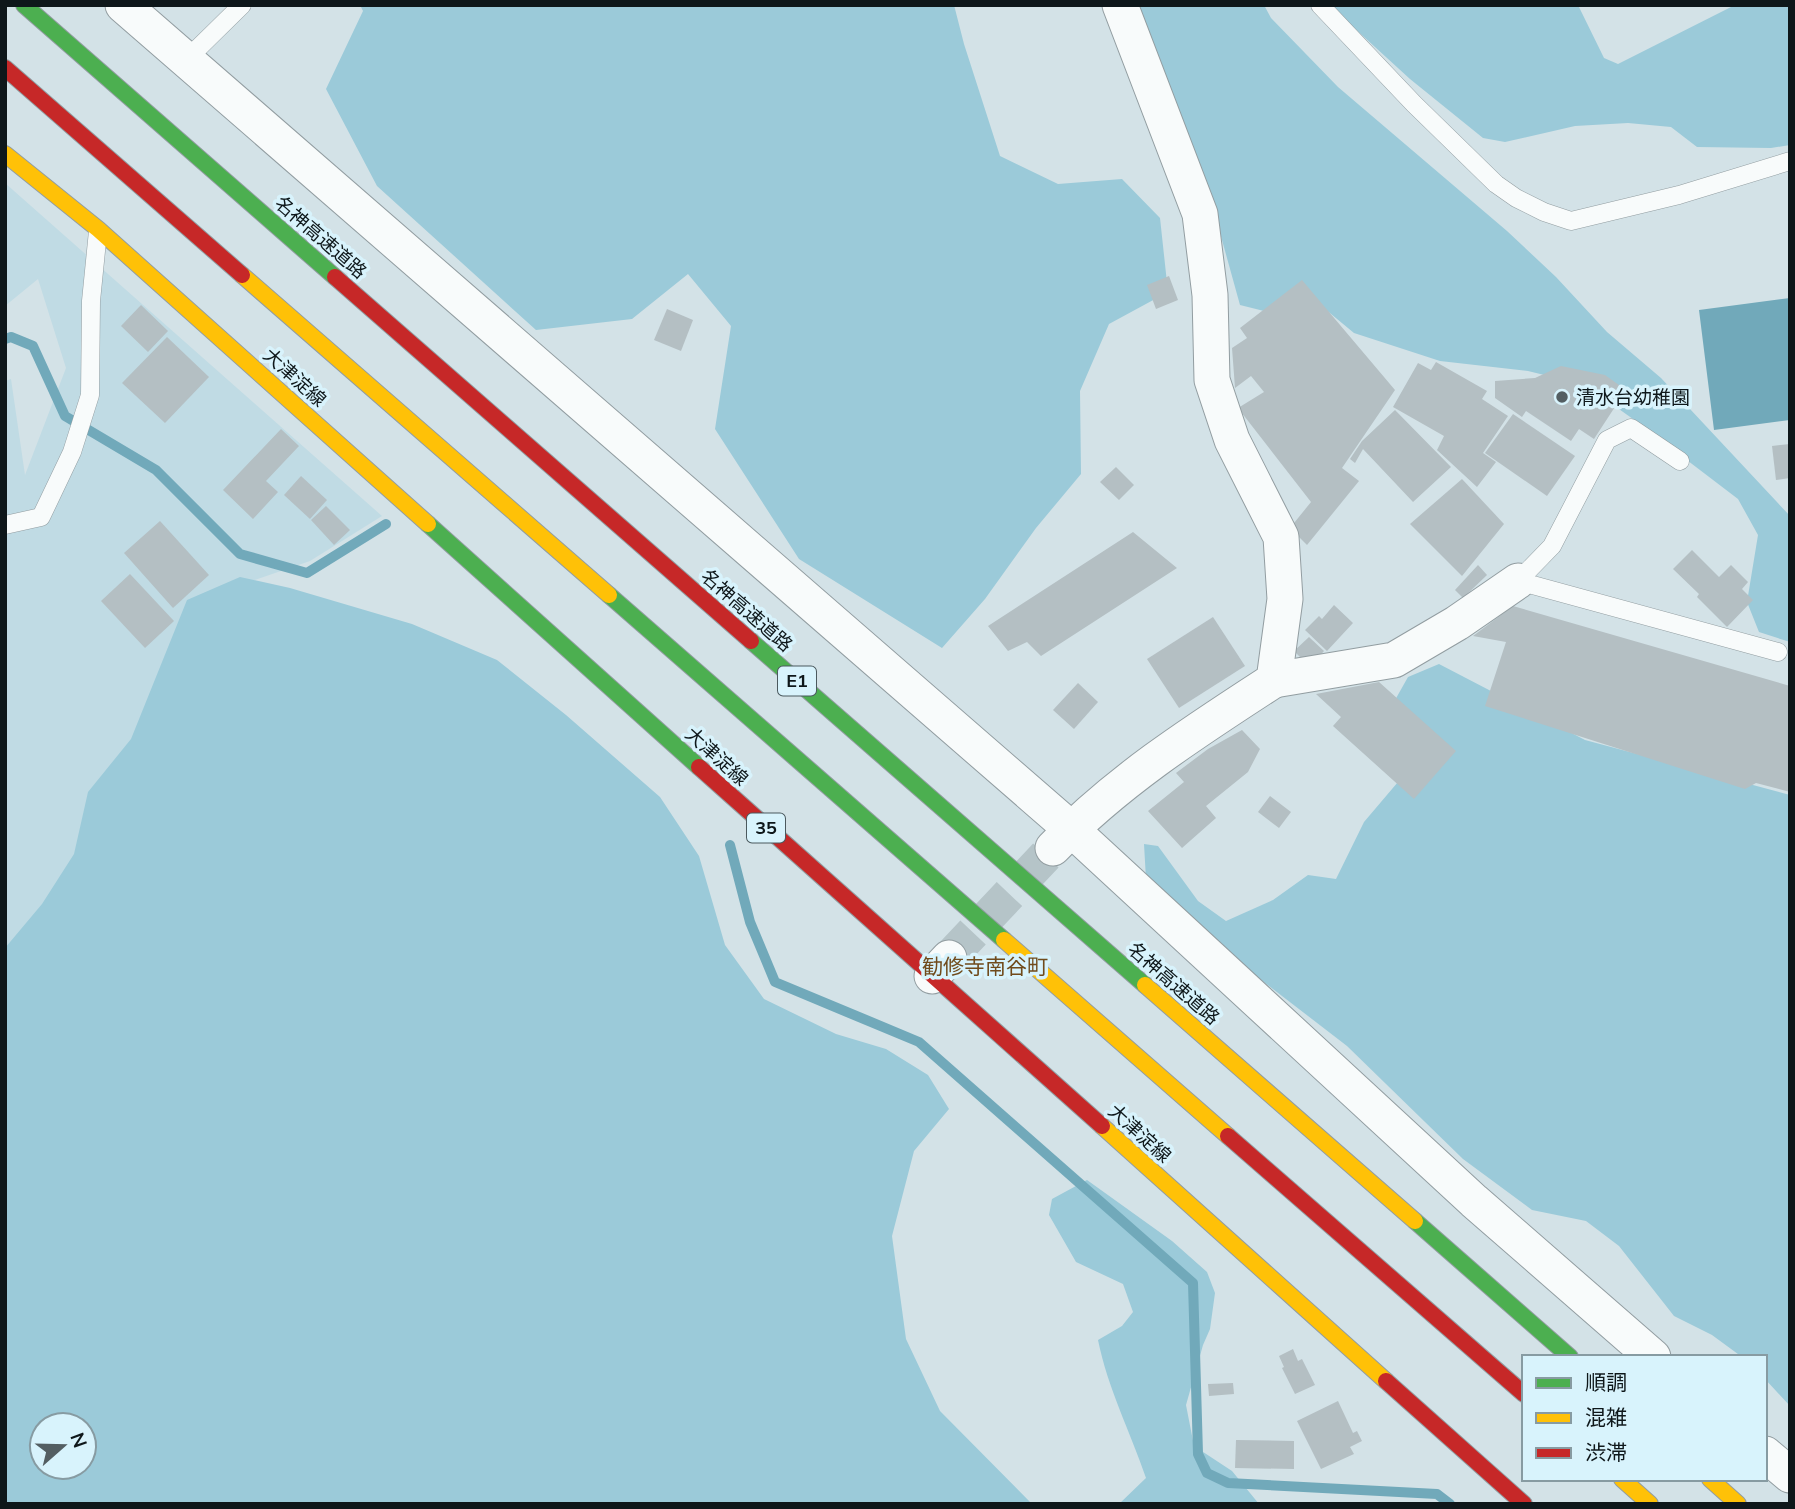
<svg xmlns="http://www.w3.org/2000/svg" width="1795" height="1509" font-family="Mulish,'Noto Sans JP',sans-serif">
<rect width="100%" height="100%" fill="#d3e2e7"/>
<!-- built -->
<polygon fill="#c0dbe4" points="5,183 382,516 310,561 214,594 5,1119 5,381 11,379 25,475 66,368 38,279 5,306"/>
<!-- forest -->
<g fill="#9bcad9" fill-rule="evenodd">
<polygon points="360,5 954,5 964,44 1000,156 1058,184 1122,179 1160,218 1168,292 1109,324 1080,391 1081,474 1036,528 985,599 942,648 799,559 715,429 731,326 688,274 632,319 536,330 377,186 326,89 363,11"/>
<polygon points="1133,5 1264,5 1271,18 1338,87 1507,231 1556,277 1607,332 1661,378 1790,516 1790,642 1759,632 1747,602 1758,535 1738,499 1633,419 1585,385 1528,371 1440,361 1354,333 1302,290 1268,312 1240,305 1209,193"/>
<polygon points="1329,5 1578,5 1604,58 1618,64 1735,5 1790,5 1790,145 1771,148 1697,147 1671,127 1628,123 1575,126 1505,142 1483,138 1410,79"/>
<path d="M240,577L290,588L412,624L497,660L566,715L660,797L699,856L725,945L764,999L836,1034L886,1049L928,1075L949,1109L914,1151L892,1236L906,1339L940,1411L1032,1504H5V948L42,904L74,854L88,792L131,739L187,600ZM84,1425V1467H42V1425Z"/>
<polygon points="1439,664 1585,740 1790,795 1790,1406 1765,1379 1765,1357 1742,1357 1712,1335 1674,1316 1619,1246 1586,1221 1532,1210 1463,1159 1347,1046 1208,939 1146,879 1144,844 1158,846 1198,901 1226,921 1273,900 1308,875 1336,879 1364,822 1409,769 1390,709 1408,677"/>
<path d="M1087,1180L1172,1241L1207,1272L1215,1293L1210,1329L1203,1345L1186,1405L1194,1446L1232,1471L1259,1504H1119L1146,1478C1130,1431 1108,1389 1098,1340L1122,1326L1133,1312L1123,1284L1076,1262L1049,1215L1052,1199Z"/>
</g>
<!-- water -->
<polygon fill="#71a9ba" points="1790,298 1790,420 1714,430 1699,310"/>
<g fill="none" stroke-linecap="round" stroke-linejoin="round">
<!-- stream -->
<g stroke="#71a9ba" stroke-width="10">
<polyline points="5,339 11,337 33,346 65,416 156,470 240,554 307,573 386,524"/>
<polyline points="730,845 750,922 775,982 919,1042 1193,1283 1198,1454 1207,1473 1228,1483 1437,1494 1450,1504"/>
</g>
</g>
<!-- building -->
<g fill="#b4bfc3">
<polygon points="1169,276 1178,300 1156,309 1147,285"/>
<polygon points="1302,280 1395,390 1342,468 1359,481 1307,545 1290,528 1311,502 1238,408 1264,392 1251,376 1235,388 1232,348 1247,338 1240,328"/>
<polygon points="141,305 168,331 148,352 121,326"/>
<polygon points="667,309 693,320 681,351 654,340"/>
<polygon points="167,337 209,377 165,423 122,383"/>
<polygon points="1436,362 1487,391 1482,399 1508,416 1483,453 1496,462 1477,487 1437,450 1444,436 1393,407 1418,363 1431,370"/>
<polygon points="1561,366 1605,375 1626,390 1594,439 1579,429 1571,441 1526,411 1522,417 1495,398 1495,381 1535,378"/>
<polygon points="1395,410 1451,467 1413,502 1363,449 1355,463 1350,459 1362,441"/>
<polygon points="1513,414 1575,456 1547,496 1485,453"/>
<polygon points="281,429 299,446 266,481 278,492 253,519 223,490"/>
<polygon points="1790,444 1790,478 1776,480 1772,446"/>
<polygon points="1116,467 1134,485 1119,500 1100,482"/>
<polygon points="301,476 327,500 310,519 284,495"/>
<polygon points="1462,479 1504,524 1462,576 1410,524"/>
<polygon points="326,506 350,530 334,545 311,520"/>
<polygon points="160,521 209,575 173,608 124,553"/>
<polygon points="1133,532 1177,568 1041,656 1027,642 1008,651 988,626"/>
<polygon points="1692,550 1719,577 1731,565 1748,582 1742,589 1753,600 1727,627 1697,597 1699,594 1673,569"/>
<polygon points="1478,565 1487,575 1463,598 1455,590"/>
<polygon points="130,574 174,621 145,648 101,601"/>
<polygon points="1334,605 1353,623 1327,651 1305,630 1319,616 1322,619"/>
<polygon points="1513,606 1790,686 1790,792 1756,783 1745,789 1485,706 1506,642 1473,636"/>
<polygon points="1213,617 1245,666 1179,708 1147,659"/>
<polygon points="1309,637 1324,651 1310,667 1294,651"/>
<polygon points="1379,682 1456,751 1414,799 1333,726 1341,717 1316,694"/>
<polygon points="1078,683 1098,702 1074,729 1053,710"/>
<polygon points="1242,730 1260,749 1248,772 1206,806 1216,818 1182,848 1148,811 1184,782 1176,773 1208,749"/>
<polygon points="1270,796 1291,812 1279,828 1258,812"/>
<polygon points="1293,1349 1298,1361 1302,1359 1315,1385 1295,1394 1282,1368 1284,1367 1279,1356"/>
<polygon points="1233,1383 1234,1394 1209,1396 1208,1384"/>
<polygon points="1338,1401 1353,1433 1357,1431 1362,1441 1350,1447 1354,1454 1321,1469 1297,1421"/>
<polygon points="1236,1440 1294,1441 1294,1469 1235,1468"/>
</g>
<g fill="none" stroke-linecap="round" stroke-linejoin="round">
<!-- street-tunnel -->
<polyline stroke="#b5c4c8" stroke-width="35" stroke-dasharray="35 18" stroke-linecap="butt" points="949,958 1053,848"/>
<defs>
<g id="lane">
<polyline points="1320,5 1414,104 1496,184 1516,198 1544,212 1571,221 1679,195 1790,161"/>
<polyline points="186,60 242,5"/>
<polyline points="1680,461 1631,428 1607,440 1552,546 1518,581 1778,652"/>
<polyline points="5,525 41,517 72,452 90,395 91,301 98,231"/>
</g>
<g id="street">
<polyline points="123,5 1071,829 1474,1201 1653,1357"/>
<polyline points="1274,680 1394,660 1457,623 1518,581"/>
<path d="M1053,848C1117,781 1197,730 1274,680L1285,599L1281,537L1232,440L1212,380L1210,295L1200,214L1120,5"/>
<polyline points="932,976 949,958"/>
<polyline points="1765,1454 1790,1475"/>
</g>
<g id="fast">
<polyline points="24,5 335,277"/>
<polyline points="428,524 699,767"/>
<polyline points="609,595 1004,940"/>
<polyline points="751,641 1145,985"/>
<polyline points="1415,1221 1570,1357"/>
</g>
<g id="slow">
<polyline points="5,154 98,229 428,524"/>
<polyline points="242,275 609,595"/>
<polyline points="1004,940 1228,1136"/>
<polyline points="1145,985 1415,1221"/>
<polyline points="1102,1126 1386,1381"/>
<polyline points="1622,1479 1650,1504"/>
<polyline points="1710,1479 1738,1504"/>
</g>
<g id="jam">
<polyline points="5,68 242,275"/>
<polyline points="335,277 751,641"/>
<polyline points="699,767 1102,1126"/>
<polyline points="1228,1136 1524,1394"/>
<polyline points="1386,1381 1524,1504"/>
</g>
</defs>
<!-- lane casing -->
<use href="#lane" stroke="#929da1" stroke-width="19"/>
<!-- street casing -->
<use href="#street" stroke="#929da1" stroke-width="37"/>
<!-- fast casing -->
<use href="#fast" stroke="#929da1" stroke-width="18"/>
<!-- slow casing -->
<use href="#slow" stroke="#929da1" stroke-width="18"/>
<!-- jam casing -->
<use href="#jam" stroke="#929da1" stroke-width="18"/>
<!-- lane -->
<use href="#lane" stroke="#f8fbfb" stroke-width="18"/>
<!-- street -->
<use href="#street" stroke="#f8fbfb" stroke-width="35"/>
<!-- fast -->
<use href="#fast" stroke="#4caf50" stroke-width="16"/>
<!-- slow -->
<use href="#slow" stroke="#ffc107" stroke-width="16"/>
<!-- jam -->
<use href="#jam" stroke="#c62828" stroke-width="16"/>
</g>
<!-- markers -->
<circle fill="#535e62" stroke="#d8f3fc" stroke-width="2.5" cx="1562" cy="397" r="7"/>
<g text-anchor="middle" stroke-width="7" stroke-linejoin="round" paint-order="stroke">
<!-- shield labels -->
<g fill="#d8f3fc" stroke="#4b595e" stroke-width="2">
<rect x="778" y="666.5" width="38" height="29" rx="5"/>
<rect x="747" y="813.5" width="38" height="29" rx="5"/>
</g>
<g font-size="18" font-weight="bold" fill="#0e171a">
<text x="797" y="687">E1</text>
<text x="766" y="834">35</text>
</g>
<!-- street labels -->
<g font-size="19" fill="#0e171a" stroke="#d8f3fc">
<text transform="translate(321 237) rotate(41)" y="7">名神高速道路</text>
<text transform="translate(295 377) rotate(42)" y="7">大津淀線</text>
<text transform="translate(747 610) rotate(41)" y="7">名神高速道路</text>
<text transform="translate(717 756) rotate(42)" y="7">大津淀線</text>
<text transform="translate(1174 983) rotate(41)" y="7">名神高速道路</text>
<text transform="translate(1140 1133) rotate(42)" y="7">大津淀線</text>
</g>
<!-- poi labels -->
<g font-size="19" fill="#0e171a" stroke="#d8f3fc" text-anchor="start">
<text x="1576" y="404">清水台幼稚園</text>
</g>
<!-- neighbourhood labels -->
<g font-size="21" fill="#704b1c" stroke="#d8f3fc">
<text x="985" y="974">勧修寺南谷町</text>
</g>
</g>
<!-- border -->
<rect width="1795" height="1509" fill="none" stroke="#0e171a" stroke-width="14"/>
<!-- legend -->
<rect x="1522" y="1355" width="245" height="126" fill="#d8f3fc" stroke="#879ba2" stroke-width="2"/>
<rect x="1536" y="1378" width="35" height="10" fill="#4caf50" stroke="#879ba2" stroke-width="2"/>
<text x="1585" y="1390" font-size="21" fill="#0e171a">順調</text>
<rect x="1536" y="1413" width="35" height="10" fill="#ffc107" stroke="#879ba2" stroke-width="2"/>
<text x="1585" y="1425" font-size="21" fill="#0e171a">混雑</text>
<rect x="1536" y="1448" width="35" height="10" fill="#c62828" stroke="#879ba2" stroke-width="2"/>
<text x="1585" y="1460" font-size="21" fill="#0e171a">渋滞</text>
<!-- north arrow -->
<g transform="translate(63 1446) rotate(70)"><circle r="33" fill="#d8f3fc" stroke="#879ba2" stroke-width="2"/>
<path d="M0-5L12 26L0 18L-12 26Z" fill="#535e62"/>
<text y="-10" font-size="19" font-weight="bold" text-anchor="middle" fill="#0e171a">N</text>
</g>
</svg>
